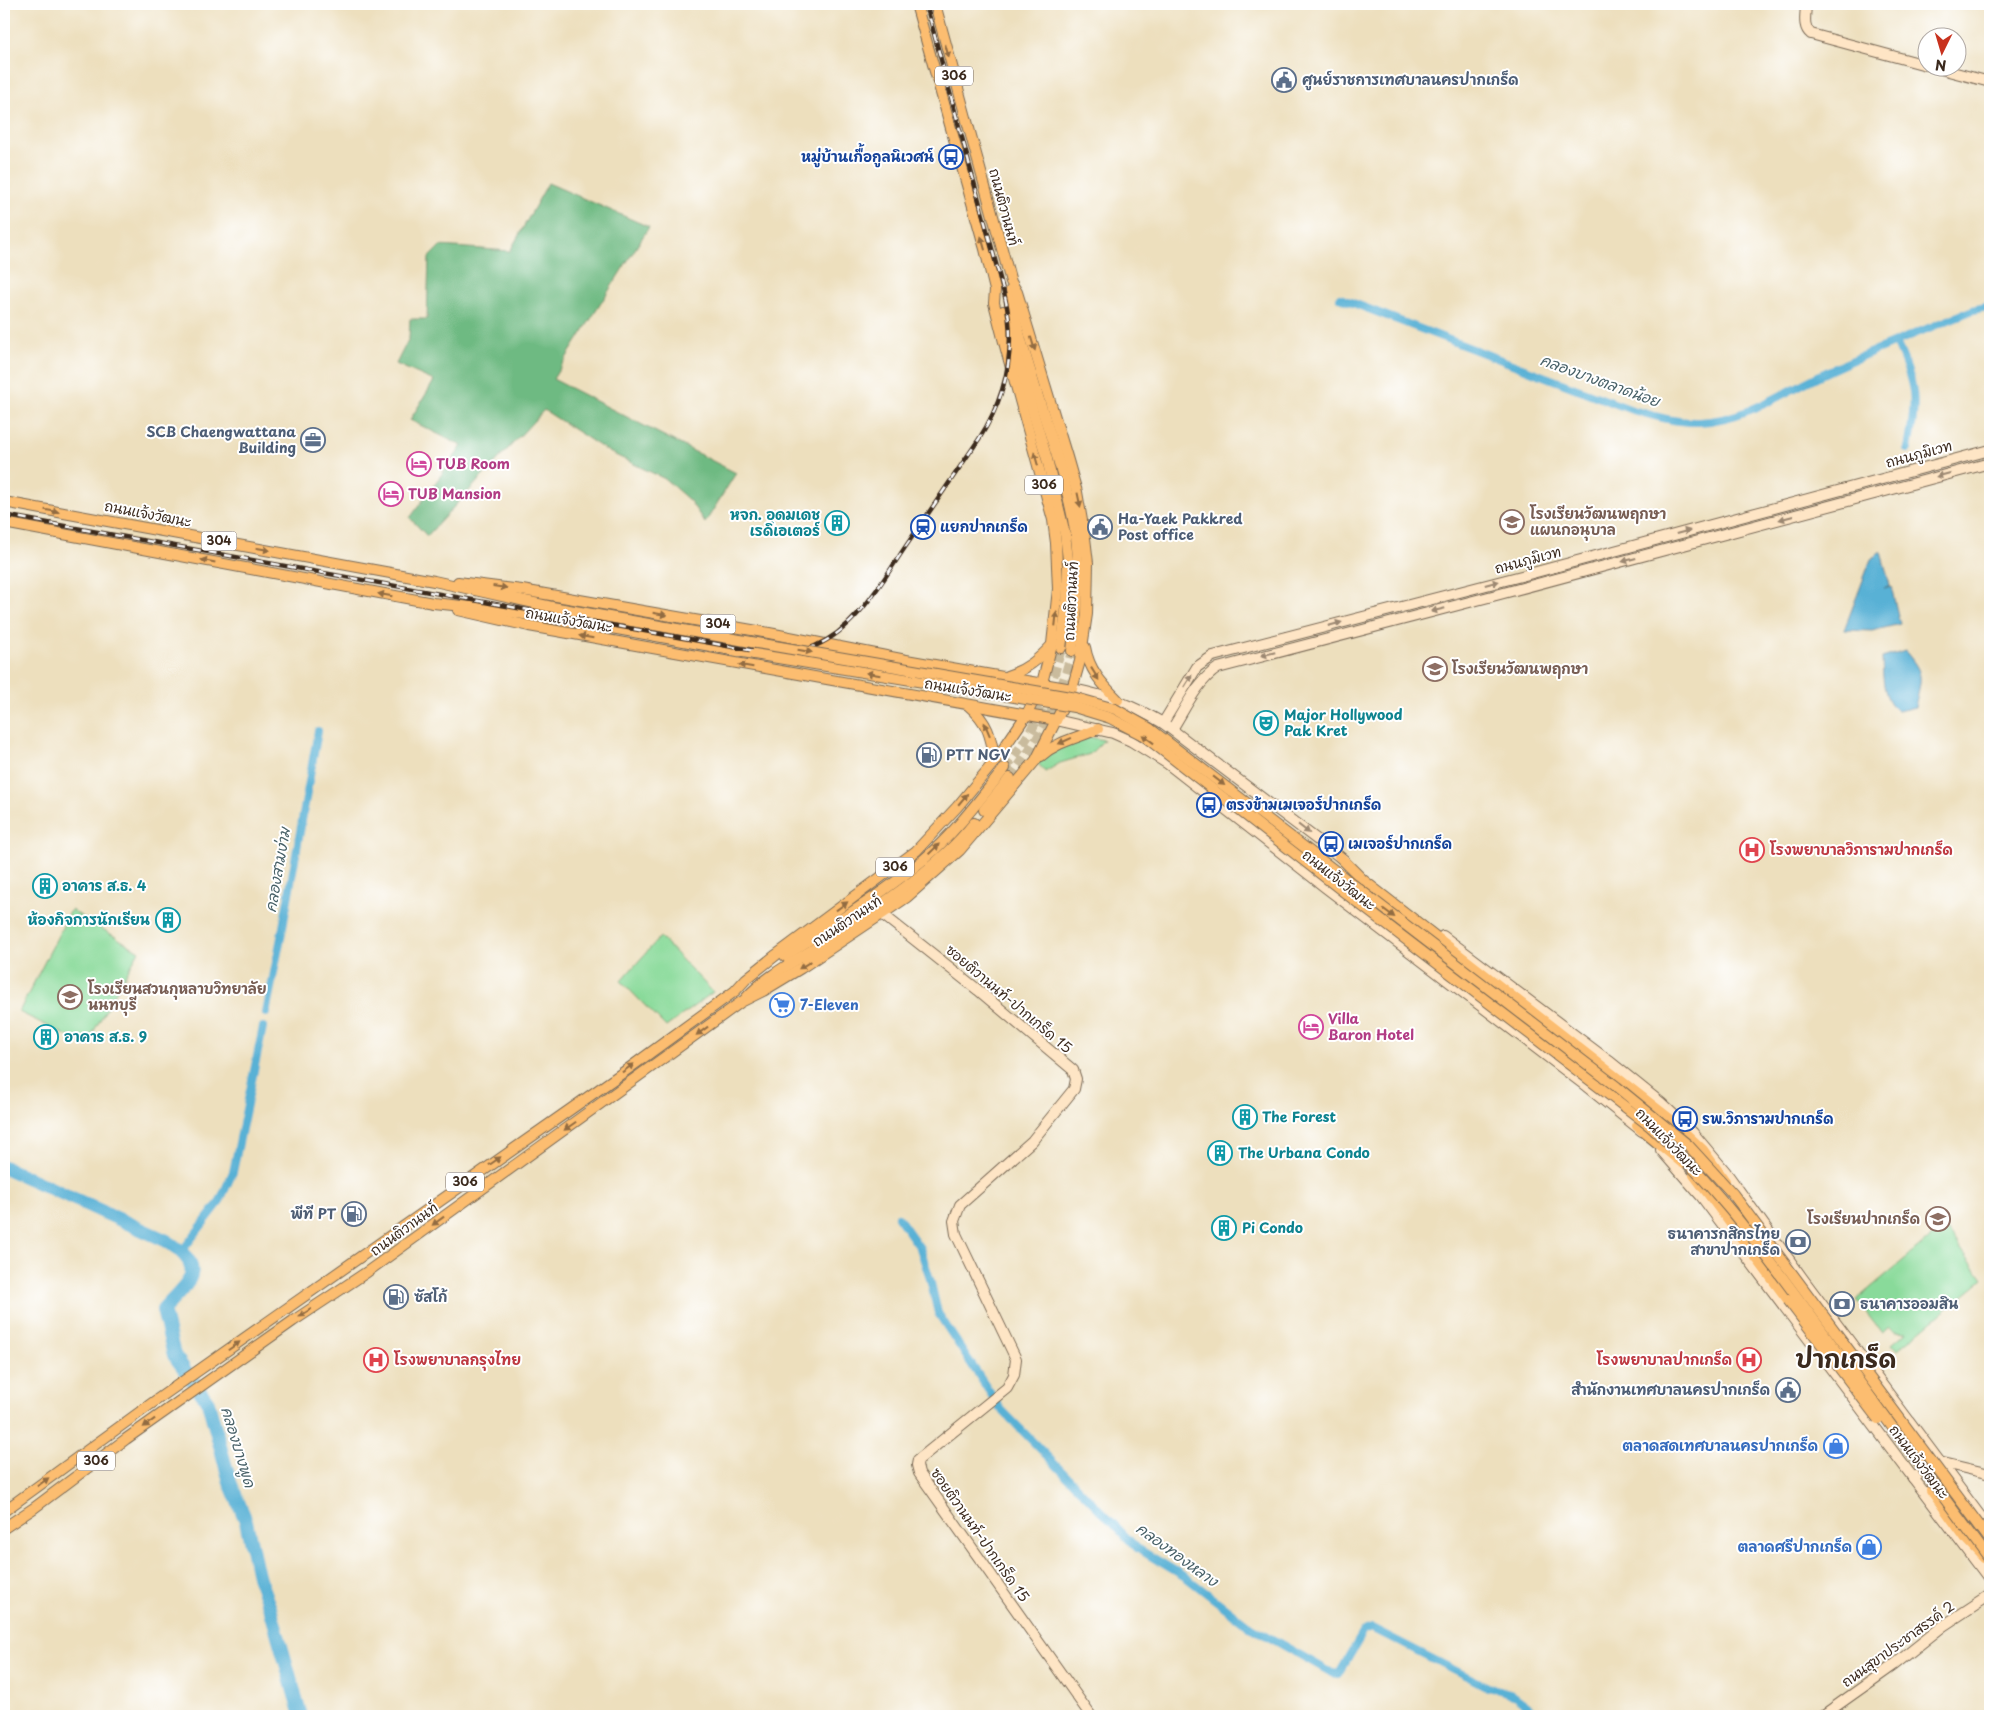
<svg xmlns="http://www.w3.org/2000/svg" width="1994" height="1720" font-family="'Playpen Sans','Playpen Sans Thai',sans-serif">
<rect width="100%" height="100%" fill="#fff"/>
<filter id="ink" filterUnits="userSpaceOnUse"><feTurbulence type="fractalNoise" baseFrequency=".02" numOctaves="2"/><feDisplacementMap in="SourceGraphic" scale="10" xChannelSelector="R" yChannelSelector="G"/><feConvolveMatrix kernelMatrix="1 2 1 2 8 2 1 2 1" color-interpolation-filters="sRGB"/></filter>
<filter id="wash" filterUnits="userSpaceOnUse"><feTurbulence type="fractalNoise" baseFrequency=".0096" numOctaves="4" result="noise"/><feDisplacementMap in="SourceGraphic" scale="20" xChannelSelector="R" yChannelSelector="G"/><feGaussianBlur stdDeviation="1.12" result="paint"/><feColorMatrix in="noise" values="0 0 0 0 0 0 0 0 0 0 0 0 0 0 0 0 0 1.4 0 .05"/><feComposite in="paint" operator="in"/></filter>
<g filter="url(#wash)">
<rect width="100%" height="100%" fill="#eddfbd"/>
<!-- green -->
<g fill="#89da9a" stroke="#62825c">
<polygon points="1090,737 1104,740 1090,754 1060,763 1045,772 1036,761 1056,747"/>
<polygon points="71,910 139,951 86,1045 19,1012"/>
<polygon points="660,937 713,992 666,1027 621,981"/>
<polygon points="1944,1226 1983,1279 1897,1350 1892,1344 1906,1332 1895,1331 1889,1327 1882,1333 1856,1300"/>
</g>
<!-- forest -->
<polygon fill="#6eba82" stroke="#547250" points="548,183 649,227 553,379 736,473 705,523 690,501 665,479 609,452 544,410 427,536 410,518 462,446 410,420 434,381 396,364 409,338 410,319 427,319 429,257 440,246 510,251"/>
<!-- water -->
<g fill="#58b1d5" stroke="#4a6e7a">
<polygon points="1881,552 1890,585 1884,588 1891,586 1900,624 1872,631 1844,630 1871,559"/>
<path d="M1905,651C1926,675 1921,678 1915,707L1898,711C1882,700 1883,676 1882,658Z"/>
</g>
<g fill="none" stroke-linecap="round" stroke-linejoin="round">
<!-- canal -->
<g stroke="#58b1d5" stroke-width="8">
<path d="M1340,298L1632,410C1654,416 1676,423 1699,422C1748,420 1790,388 1833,369C1879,348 1926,329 1973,310L1990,306"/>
<path d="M1896,342C1917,387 1917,400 1908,449"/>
<polyline points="266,1013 283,927 318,731"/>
<polyline points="898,1217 920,1248 930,1279 938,1313 1000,1408 1137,1548 1187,1578 1249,1626 1332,1673 1339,1674 1364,1631 1372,1628 1488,1687 1510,1693 1541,1716"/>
<polyline points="182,1251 219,1203 233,1172 263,1027"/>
</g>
<!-- river -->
<path stroke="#58b1d5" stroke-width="14" d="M4,1167L167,1241C209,1269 190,1281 163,1310L174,1355L208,1402L230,1482L246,1521L258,1576L271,1611L301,1716"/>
</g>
</g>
<g filter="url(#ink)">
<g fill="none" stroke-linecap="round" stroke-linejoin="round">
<!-- primary-tunnel -->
<g stroke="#c9bb9d" stroke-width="10" stroke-dasharray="10 5" stroke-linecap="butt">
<path d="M1005,768C1036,731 1049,695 1061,648"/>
<path d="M1010,778C1043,735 1059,704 1072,651"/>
</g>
<defs>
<g id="secondary">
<path d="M1806,4C1806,14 1802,27 1811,34L1926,65"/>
<polyline points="1937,68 1990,82"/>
<path d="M1072,689C1107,696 1132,705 1163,723L1344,860"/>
<polyline points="1056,720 1113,733 1131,741 1168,764 1325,887 1586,1086 1642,1131"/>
<polyline points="1163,723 1197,667 1213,656 1525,575 1990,450"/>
<path d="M1172,729C1185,709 1197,681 1218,668L1500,594L1990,463"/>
<polyline points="882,914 978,990 1073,1070 1076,1079 1074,1089 1032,1141 960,1205 954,1221 956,1234 1016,1359 1014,1375 1007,1388 918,1460 917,1465 919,1473 1091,1716"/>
<polyline points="1443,936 1609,1061 1661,1103 1693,1133 1725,1171 1803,1279 1990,1529"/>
<polyline points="1661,1150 1701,1196 1990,1580"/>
<polyline points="1913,1478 1939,1462 1990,1474"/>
<polyline points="1822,1716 1894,1665 1943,1626 1990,1595"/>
</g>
<g id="primary">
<path d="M1011,290C1014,324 1027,358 1036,390C1051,438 1069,487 1076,537C1081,575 1077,614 1072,651"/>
<polyline points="1003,311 1047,459 1065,534 1068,559 1067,604 1061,648"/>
<polyline points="4,502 434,581 552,607 757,643"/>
<path d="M4,523L433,603C541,613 648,635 754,654"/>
<polyline points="458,582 522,590 769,633 906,660 1072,689"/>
<polyline points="458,610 529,626 1056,720"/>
<path d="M1085,647C1089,670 1102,684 1118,700"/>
<path d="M1007,676C1026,670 1039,659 1052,645"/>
<path d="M968,705C988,722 991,736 995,761"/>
<path d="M1041,756C1058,741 1078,738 1098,729"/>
<polyline points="984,810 1010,778"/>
<polyline points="1339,856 1363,880 1670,1119 1703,1150 1725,1181"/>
<path d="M785,956C831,925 880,896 923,860C955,833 979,800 1005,768"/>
<path d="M746,998C766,976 792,963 817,947C869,913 935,872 974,823"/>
<polyline points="1637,1126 1682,1163"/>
<polyline points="1694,1175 1788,1300"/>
<polyline points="1931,1490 1967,1540 1984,1558"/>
<polyline points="4,1511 155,1401 628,1069 735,991 746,979 776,955 916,851 957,807 995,761 1027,714 1042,683 1052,644 1058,589 1056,543 1053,520 1005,346 994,303 995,290 985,249 916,4"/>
<polyline points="4,1528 34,1508 126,1439 293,1321 367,1272 741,1002 763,991 801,968 882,914 907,897 960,850 1036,760 1072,689 1080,661 1087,614 1088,563 1085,538 1077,492 1067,457 1017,292 1011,282 935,4"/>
</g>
</defs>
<!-- secondary casing -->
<use href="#secondary" stroke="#796956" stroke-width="12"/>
<!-- primary casing -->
<use href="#primary" stroke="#796956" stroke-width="12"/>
<!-- secondary -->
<use href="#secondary" stroke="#fee5c5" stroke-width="10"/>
<!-- primary -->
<use href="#primary" stroke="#fcbd6f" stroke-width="10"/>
<defs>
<path id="rail" d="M4,515L755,651C776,654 795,655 815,646C858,628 883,579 908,543C932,508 955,474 979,439C1007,395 1017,349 1005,297L926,4"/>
</defs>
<!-- rail casing -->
<use href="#rail" stroke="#3b2a1e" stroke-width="4.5"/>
<!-- rail -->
<use href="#rail" stroke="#fff" stroke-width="2.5" stroke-dasharray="8" stroke-linecap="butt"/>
<defs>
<g id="primary-bridge">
<polyline points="757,643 1076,698 1115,709 1149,728 1617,1087 1688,1145 1733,1194 1990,1540"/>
<path d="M754,654L1074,707L1110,718L1143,735L1348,895L1650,1126C1717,1185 1767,1257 1820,1328C1876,1405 1933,1483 1990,1560"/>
<polyline points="1788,1300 1878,1419"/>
</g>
</defs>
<!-- primary-bridge casing -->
<use href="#primary-bridge" stroke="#796956" stroke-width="12" stroke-linecap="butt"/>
<!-- primary-bridge -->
<use href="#primary-bridge" stroke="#fcbd6f" stroke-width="10"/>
</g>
<!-- one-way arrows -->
<defs><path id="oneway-solid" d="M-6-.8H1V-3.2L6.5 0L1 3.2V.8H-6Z" transform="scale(1.25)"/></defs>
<g fill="#926c42">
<use href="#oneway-solid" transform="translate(947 51) rotate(75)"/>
<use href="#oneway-solid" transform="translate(983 243) rotate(-106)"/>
<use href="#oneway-solid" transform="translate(1033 344) rotate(73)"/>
<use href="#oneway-solid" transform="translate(1036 459) rotate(-106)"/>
<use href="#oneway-solid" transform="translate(1079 500) rotate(78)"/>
<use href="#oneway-solid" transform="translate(52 511) rotate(10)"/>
<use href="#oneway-solid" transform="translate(263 549) rotate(10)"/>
<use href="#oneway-solid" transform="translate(208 561) rotate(-169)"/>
<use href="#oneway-solid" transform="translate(500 587) rotate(8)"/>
<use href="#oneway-solid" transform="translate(385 595) rotate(-170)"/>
<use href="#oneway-solid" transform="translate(660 614) rotate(10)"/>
<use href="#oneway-solid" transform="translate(1056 619) rotate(-84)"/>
<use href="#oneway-solid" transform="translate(586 637) rotate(-170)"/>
<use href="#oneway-solid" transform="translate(805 651) rotate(10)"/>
<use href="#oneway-solid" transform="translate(746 666) rotate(-170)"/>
<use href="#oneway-solid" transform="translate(873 674) rotate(-171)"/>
<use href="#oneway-solid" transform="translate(1095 674) rotate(58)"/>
<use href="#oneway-solid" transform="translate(987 729) rotate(-113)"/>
<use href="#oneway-solid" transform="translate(1148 739) rotate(-144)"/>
<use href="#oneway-solid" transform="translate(1065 741) rotate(156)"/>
<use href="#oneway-solid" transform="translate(1219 781) rotate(38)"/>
<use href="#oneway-solid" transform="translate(963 799) rotate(-50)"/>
<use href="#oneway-solid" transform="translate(934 849) rotate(-44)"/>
<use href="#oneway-solid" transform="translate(842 906) rotate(-36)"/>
<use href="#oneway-solid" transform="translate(1389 913) rotate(37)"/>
<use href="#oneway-solid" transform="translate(805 965) rotate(148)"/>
<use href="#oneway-solid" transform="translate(702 1031) rotate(144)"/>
<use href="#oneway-solid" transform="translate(628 1068) rotate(-36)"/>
<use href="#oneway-solid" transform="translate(570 1126) rotate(145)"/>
<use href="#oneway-solid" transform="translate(495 1161) rotate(-35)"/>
<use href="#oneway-solid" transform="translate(438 1221) rotate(144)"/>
<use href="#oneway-solid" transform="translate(305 1313) rotate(147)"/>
<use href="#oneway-solid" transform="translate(234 1346) rotate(-35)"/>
<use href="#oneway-solid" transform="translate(149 1423) rotate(144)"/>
<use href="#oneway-solid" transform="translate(43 1482) rotate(-36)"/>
</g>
<g fill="#9c8872">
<use href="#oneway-solid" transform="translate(1943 475) rotate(165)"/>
<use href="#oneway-solid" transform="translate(1786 518) rotate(165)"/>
<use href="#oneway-solid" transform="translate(1683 532) rotate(-15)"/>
<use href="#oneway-solid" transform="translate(1629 560) rotate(165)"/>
<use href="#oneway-solid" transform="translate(1492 583) rotate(-15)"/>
<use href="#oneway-solid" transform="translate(1438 610) rotate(166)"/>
<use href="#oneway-solid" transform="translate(1335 624) rotate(-15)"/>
<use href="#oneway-solid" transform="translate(1268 654) rotate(166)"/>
<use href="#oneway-solid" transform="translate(1188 681) rotate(-58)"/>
<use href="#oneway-solid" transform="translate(1304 829) rotate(38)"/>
</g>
</g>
<!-- icons -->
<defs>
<symbol id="civic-ring" viewBox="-11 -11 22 22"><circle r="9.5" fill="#fff" stroke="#5c6f8a" stroke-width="1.5"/><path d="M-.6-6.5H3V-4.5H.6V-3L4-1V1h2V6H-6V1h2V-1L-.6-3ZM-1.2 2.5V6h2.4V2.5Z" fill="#5c6f8a"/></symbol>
<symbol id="bus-ring" viewBox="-11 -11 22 22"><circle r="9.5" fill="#fff" stroke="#1a4fb4" stroke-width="1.5"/><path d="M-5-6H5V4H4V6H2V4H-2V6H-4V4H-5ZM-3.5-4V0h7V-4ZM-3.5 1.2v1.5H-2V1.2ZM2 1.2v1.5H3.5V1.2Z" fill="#1a4fb4"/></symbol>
<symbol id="office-ring" viewBox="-11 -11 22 22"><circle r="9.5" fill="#fff" stroke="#5c6f8a" stroke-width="1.5"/><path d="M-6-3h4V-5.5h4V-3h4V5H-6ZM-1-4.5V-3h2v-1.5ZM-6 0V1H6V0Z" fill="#5c6f8a"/></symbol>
<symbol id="hotel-ring" viewBox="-11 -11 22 22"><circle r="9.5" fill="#fff" stroke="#d1479c" stroke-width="1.5"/><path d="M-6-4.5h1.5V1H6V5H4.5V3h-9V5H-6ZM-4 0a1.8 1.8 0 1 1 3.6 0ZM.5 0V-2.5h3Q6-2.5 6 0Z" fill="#d1479c"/></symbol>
<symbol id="school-ring" viewBox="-11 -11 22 22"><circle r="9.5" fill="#fff" stroke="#8d6e63" stroke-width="1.5"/><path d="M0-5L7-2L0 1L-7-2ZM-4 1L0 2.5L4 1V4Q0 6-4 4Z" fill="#8d6e63"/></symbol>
<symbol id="building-ring" viewBox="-11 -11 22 22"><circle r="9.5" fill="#fff" stroke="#0f9aa8" stroke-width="1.5"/><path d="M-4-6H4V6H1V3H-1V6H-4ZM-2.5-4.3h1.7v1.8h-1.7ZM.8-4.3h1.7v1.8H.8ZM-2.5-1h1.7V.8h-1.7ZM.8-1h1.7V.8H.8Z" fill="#0f9aa8"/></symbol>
<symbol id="station-ring" viewBox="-11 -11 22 22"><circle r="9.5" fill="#fff" stroke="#1a4fb4" stroke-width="1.5"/><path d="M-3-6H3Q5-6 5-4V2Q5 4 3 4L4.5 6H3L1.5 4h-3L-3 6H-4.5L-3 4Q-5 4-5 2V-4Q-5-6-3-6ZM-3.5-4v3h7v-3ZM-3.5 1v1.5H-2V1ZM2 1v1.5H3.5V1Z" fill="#1a4fb4"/></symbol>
<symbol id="theatre-ring" viewBox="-11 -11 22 22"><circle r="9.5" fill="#fff" stroke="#0f9aa8" stroke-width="1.5"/><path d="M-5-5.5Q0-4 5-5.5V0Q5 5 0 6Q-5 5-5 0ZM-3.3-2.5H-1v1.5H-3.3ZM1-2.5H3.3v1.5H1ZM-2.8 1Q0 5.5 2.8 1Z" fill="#0f9aa8"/></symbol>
<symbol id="fuel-ring" viewBox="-11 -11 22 22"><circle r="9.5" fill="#fff" stroke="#5c6f8a" stroke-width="1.5"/><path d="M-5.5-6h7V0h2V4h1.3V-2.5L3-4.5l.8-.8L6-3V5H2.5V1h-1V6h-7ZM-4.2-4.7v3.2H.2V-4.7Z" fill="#5c6f8a"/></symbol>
<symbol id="hospital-ring" viewBox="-11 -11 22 22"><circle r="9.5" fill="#fff" stroke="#e0444e" stroke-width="1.5"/><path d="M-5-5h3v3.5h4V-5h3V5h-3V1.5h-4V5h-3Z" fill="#e0444e"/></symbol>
<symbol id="supermarket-ring" viewBox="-11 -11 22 22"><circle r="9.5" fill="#fff" stroke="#3f7fe0" stroke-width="1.5"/><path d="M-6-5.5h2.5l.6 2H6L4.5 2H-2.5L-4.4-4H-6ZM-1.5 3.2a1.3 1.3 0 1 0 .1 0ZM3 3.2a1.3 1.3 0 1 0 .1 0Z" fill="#3f7fe0"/></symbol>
<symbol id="bank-ring" viewBox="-11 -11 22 22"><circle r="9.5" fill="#fff" stroke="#5c6f8a" stroke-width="1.5"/><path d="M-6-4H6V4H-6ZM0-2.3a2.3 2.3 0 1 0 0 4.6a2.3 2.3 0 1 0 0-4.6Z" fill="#5c6f8a"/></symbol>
<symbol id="shop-ring" viewBox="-11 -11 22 22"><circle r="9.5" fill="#fff" stroke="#3f7fe0" stroke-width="1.5"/><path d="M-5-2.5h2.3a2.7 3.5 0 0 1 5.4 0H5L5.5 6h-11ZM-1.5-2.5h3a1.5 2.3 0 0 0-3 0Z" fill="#3f7fe0"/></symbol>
</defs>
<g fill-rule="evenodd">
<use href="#civic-ring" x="1270" y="66" width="28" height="28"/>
<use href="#bus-ring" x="937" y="143" width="28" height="28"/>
<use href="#office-ring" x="299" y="426" width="28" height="28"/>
<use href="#hotel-ring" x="405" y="450" width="28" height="28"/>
<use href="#hotel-ring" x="377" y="480" width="28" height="28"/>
<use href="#school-ring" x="1498" y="508" width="28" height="28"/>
<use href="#building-ring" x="823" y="509" width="28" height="28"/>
<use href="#station-ring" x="909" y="513" width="28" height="28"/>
<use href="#civic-ring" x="1086" y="513" width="28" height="28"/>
<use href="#school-ring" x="1421" y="655" width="28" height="28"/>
<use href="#theatre-ring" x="1252" y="709" width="28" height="28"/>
<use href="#fuel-ring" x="915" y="741" width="28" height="28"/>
<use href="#bus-ring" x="1195" y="791" width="28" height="28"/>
<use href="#bus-ring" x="1317" y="830" width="28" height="28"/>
<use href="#hospital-ring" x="1738" y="836" width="28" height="28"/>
<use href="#building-ring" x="31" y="872" width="28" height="28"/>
<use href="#building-ring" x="154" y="906" width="28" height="28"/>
<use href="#school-ring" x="56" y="983" width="28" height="28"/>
<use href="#supermarket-ring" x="768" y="991" width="28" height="28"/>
<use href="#hotel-ring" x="1297" y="1013" width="28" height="28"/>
<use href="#building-ring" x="32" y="1023" width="28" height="28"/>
<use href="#building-ring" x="1231" y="1103" width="28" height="28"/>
<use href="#bus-ring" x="1671" y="1105" width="28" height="28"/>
<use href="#building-ring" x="1206" y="1139" width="28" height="28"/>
<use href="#fuel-ring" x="340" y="1200" width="28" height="28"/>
<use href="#school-ring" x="1924" y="1205" width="28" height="28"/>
<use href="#building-ring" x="1210" y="1214" width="28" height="28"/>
<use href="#bank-ring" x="1784" y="1228" width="28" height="28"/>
<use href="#fuel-ring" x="382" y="1283" width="28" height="28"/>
<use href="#bank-ring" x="1828" y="1290" width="28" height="28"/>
<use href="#hospital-ring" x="362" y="1346" width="28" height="28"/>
<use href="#hospital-ring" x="1735" y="1346" width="28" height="28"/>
<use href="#civic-ring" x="1774" y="1376" width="28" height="28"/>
<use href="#shop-ring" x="1822" y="1432" width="28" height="28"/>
<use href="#shop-ring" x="1855" y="1533" width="28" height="28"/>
</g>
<g text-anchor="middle" stroke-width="4" stroke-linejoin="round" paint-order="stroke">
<!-- shield labels -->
<g fill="#fff" stroke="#766a62" stroke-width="1">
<rect x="935" y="66.5" width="38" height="19" rx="4"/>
<rect x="1025" y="475.5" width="38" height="19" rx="4"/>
<rect x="201.5" y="531.5" width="35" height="19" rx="4"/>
<rect x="700.5" y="614.5" width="35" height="19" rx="4"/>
<rect x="876" y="857.5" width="38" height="19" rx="4"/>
<rect x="446" y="1172.5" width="38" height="19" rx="4"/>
<rect x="77" y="1451.5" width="38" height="19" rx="4"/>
</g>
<g font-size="12" font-weight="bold" fill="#3b2a1e">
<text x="954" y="80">306</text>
<text x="1044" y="489">306</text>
<text x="219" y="545">304</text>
<text x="718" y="628">304</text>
<text x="895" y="871">306</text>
<text x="465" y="1186">306</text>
<text x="96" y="1465">306</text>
</g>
<!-- service labels -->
<g font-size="14" font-weight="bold" fill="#4e5e75" stroke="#fff" text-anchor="start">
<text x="1302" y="85">ศูนย์ราชการเทศบาลนครปากเกร็ด</text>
<text x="296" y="437" text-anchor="end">SCB Chaengwattana<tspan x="296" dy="16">Building</tspan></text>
<text x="1118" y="524">Ha-Yaek Pakkred<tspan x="1118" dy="16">Post office</tspan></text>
<text x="946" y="760">PTT NGV</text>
<text x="336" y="1219" text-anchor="end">พีที PT</text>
<text x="1780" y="1239" text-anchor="end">ธนาคารกสิกรไทย<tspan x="1780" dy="16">สาขาปากเกร็ด</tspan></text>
<text x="414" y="1302">ซัสโก้</text>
<text x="1860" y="1309">ธนาคารออมสิน</text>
<text x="1770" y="1395" text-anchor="end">สำนักงานเทศบาลนครปากเกร็ด</text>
</g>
<!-- transit labels -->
<g font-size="14" font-weight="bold" fill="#164399" stroke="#fff" text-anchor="start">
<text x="934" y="162" text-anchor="end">หมู่บ้านเกื้อกูลนิเวศน์</text>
<text x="940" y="532">แยกปากเกร็ด</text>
<text x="1226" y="810">ตรงข้ามเมเจอร์ปากเกร็ด</text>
<text x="1348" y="849">เมเจอร์ปากเกร็ด</text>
<text x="1702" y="1124">รพ.วิภารามปากเกร็ด</text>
</g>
<!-- street labels -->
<g font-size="14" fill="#3b2a1e" stroke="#fff">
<text transform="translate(1004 207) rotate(75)" y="5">ถนนติวานนท์</text>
<text transform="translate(1919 454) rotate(-15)" y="5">ถนนภูมิเวท</text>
<text transform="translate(148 514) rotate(11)" y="5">ถนนแจ้งวัฒนะ</text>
<text transform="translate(1528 560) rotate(-15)" y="5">ถนนภูมิเวท</text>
<text transform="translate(1071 601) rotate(-87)" y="5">ถนนติวานนท์</text>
<text transform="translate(569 620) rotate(10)" y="5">ถนนแจ้งวัฒนะ</text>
<text transform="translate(968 690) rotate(9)" y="5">ถนนแจ้งวัฒนะ</text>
<text transform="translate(1339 880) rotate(38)" y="5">ถนนแจ้งวัฒนะ</text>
<text transform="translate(847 921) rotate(-34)" y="5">ถนนติวานนท์</text>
<text transform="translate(1009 999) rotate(40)" y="5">ซอยติวานนท์-ปากเกร็ด 15</text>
<text transform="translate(1669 1142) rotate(46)" y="5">ถนนแจ้งวัฒนะ</text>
<text transform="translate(404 1229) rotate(-36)" y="5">ถนนติวานนท์</text>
<text transform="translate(1919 1462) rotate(53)" y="5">ถนนแจ้งวัฒนะ</text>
<text transform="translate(980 1535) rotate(55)" y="5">ซอยติวานนท์-ปากเกร็ด 15</text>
<text transform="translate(1898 1644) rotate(-36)" y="5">ถนนสุขาประชาสรรค์ 2</text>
</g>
<!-- hotel labels -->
<g font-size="14" font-weight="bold" fill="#b23c85" stroke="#fff" text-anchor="start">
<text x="436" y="469">TUB Room</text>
<text x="408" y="499">TUB Mansion</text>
<text x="1328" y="1024">Villa<tspan x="1328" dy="16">Baron Hotel</tspan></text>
</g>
<!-- education labels -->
<g font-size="14" font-weight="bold" fill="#785e54" stroke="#fff" text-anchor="start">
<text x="1530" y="519">โรงเรียนวัฒนพฤกษา<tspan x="1530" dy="16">แผนกอนุบาล</tspan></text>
<text x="1452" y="674">โรงเรียนวัฒนพฤกษา</text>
<text x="88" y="994">โรงเรียนสวนกุหลาบวิทยาลัย<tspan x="88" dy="16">นนทบุรี</tspan></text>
<text x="1920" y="1224" text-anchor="end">โรงเรียนปากเกร็ด</text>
</g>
<!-- culture labels -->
<g font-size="14" font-weight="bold" fill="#0d838f" stroke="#fff" text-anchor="start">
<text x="820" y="520" text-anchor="end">หจก. อุดมเดช<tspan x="820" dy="16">เรดิเอเตอร์</tspan></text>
<text x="1284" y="720">Major Hollywood<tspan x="1284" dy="16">Pak Kret</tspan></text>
<text x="62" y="891">อาคาร ส.ธ. 4</text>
<text x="150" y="925" text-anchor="end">ห้องกิจการนักเรียน</text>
<text x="64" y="1042">อาคาร ส.ธ. 9</text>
<text x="1262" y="1122">The Forest</text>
<text x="1238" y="1158">The Urbana Condo</text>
<text x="1242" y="1233">Pi Condo</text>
</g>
<!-- health labels -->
<g font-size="14" font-weight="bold" fill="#be3a42" stroke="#fff" text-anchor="start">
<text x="1770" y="855">โรงพยาบาลวิภารามปากเกร็ด</text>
<text x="394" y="1365">โรงพยาบาลกรุงไทย</text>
<text x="1732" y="1365" text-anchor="end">โรงพยาบาลปากเกร็ด</text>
</g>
<!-- shop labels -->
<g font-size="14" font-weight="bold" fill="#366cbe" stroke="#fff" text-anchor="end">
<text x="800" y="1010" text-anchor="start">7-Eleven</text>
<text x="1818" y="1451">ตลาดสดเทศบาลนครปากเกร็ด</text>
<text x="1852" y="1552">ตลาดศรีปากเกร็ด</text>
</g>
<!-- water labels -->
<g font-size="15" font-style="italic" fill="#476067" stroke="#fff">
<text transform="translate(1600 381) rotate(20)" y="5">คลองบางตลาดน้อย</text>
<text transform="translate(278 870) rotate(-80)" y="5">คลองสามง่าม</text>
<text transform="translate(238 1447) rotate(73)" y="5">คลองบางพูด</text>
<text transform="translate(1177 1555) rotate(36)" y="5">คลองทองหลาง</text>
</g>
<!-- town labels -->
<g font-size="24" font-weight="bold" fill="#3b2a1e" stroke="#fff">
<text x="1846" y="1368">ปากเกร็ด</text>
</g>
</g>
<!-- margin -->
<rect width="1994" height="1720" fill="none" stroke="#fff" stroke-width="20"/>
<!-- north arrow -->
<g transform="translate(1942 52) rotate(185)"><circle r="24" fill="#ffffff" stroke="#b1aaa5"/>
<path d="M0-4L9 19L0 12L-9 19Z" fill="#c8321e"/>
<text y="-8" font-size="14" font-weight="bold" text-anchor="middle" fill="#3b2a1e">N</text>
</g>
</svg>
